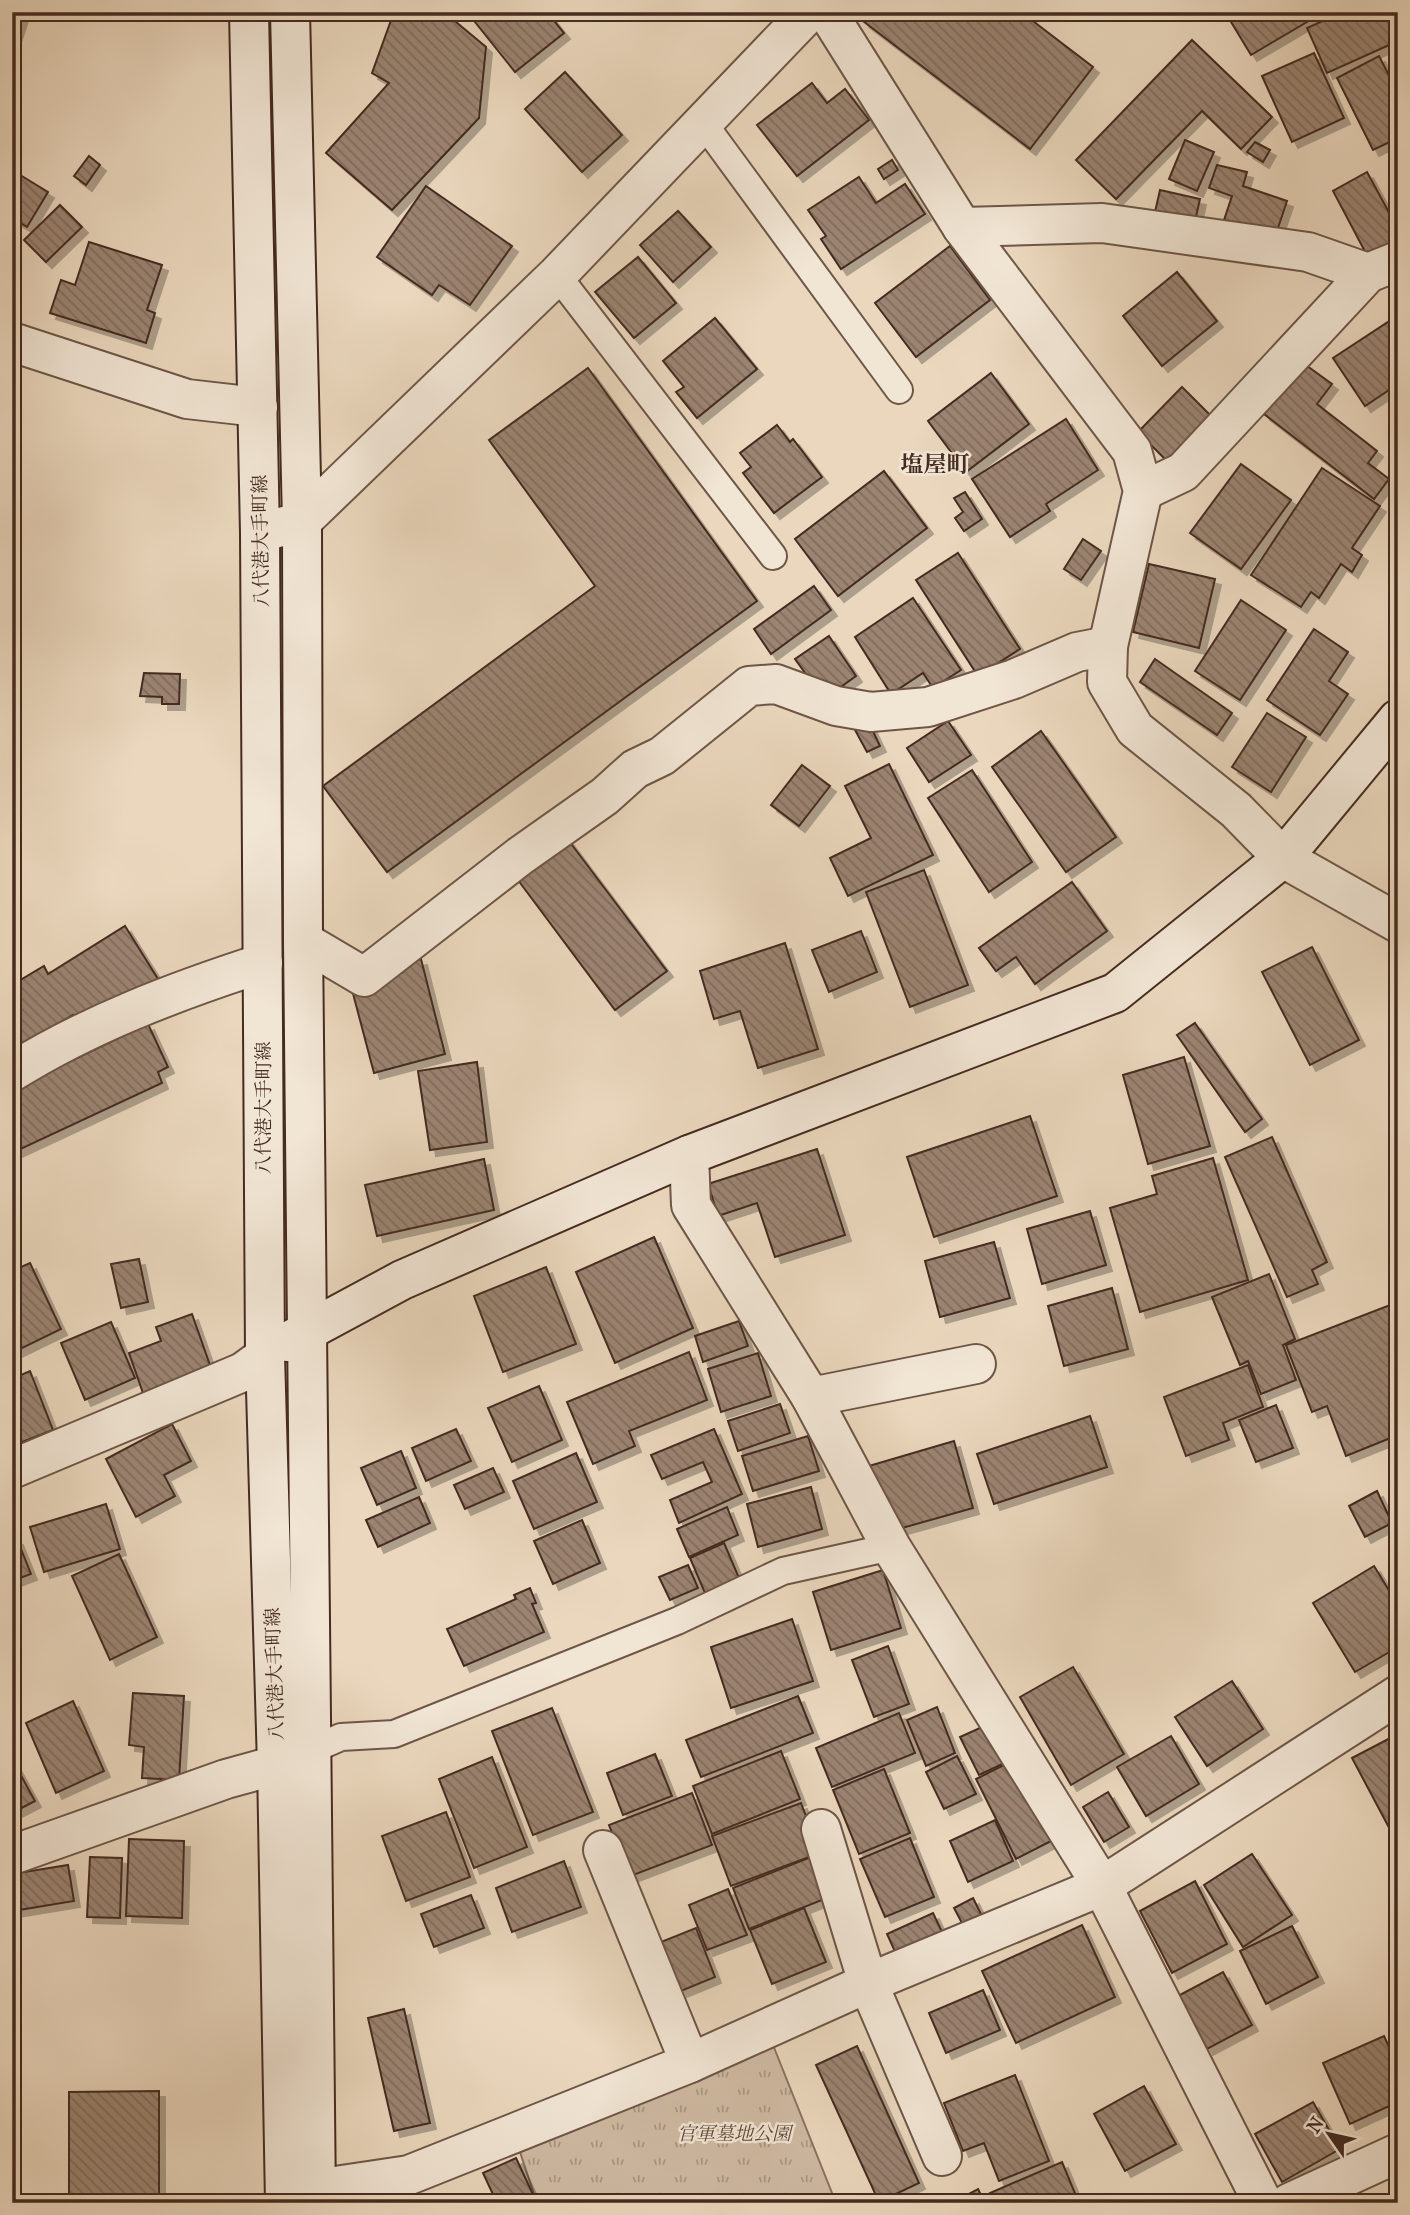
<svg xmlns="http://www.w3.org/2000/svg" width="1410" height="2215" font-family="'IM FELL French Canon','Noto Serif JP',serif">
<defs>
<pattern id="park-tufts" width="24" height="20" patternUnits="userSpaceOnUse" patternTransform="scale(1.75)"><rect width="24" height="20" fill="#cebaa2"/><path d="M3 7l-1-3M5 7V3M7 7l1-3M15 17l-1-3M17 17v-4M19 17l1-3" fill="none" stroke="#a99784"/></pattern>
<pattern id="building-back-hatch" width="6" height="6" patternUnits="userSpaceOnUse" patternTransform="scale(1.75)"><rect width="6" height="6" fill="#9b8472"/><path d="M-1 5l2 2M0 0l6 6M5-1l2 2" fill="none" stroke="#806c5d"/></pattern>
<filter id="shadow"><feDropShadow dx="6" dy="6" stdDeviation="0" flood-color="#0004"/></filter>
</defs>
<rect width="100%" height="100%" fill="#ead7bd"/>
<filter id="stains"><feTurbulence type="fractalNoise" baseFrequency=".00286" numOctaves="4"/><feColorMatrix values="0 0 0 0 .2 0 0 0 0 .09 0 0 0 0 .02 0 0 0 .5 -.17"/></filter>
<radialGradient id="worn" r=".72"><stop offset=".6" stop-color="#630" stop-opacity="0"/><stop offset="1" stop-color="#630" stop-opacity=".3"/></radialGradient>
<!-- park -->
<polygon fill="url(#park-tufts)" stroke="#8a7261" stroke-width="2" points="771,2040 836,2203 537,2203 520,2152"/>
<!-- building -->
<g fill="url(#building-back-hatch)" stroke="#452b20" stroke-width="2" filter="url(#shadow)">
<polygon points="12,12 23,12 12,46"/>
<polygon points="394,12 444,12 486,47 479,118 392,210 326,153 389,83 372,73"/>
<polygon points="467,12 547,12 564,33 515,72"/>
<polygon points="869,12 1033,12 1029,18 1093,67 1030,149 863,21"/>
<polygon points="1225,12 1324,12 1251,55"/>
<polygon points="1343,12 1398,12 1398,41 1327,73 1307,28"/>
<polygon points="1192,40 1272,117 1241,149 1202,111 1116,199 1076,160"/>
<polygon points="1314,53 1344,118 1292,142 1262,76"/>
<polygon points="1379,56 1398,93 1398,138 1373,150 1337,78"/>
<polygon points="565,72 622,135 582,172 525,109"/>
<polygon points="812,83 827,103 845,89 869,120 797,176 757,125"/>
<polygon points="1185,140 1214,152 1197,191 1169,179"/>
<polygon points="1255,142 1270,150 1263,162 1247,152"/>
<polygon points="89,156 100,165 86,185 74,176"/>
<polygon points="892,160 898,170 884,179 878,169"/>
<polygon points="1217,165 1247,172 1243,186 1287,201 1275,237 1224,220 1232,196 1209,188"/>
<polygon points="12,170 48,192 27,227 12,218"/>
<polygon points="1367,172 1398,229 1398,246 1370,261 1333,191"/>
<polygon points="859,177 876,203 905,184 925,214 841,269 821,239 826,236 808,210"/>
<polygon points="426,186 512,246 470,305 439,285 432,295 377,257"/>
<polygon points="1160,190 1200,199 1195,221 1155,212"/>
<polygon points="60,205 82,227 46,262 24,240"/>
<polygon points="678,211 711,247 673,282 640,245"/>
<polygon points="89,242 162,265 147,310 155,313 146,343 50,313 61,280 75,285"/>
<polygon points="950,246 990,300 916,357 875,303"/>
<polygon points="638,257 676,303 634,338 595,292"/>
<polygon points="1177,272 1217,321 1162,366 1123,316"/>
<polygon points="715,318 757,369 697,418 676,392 684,387 663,361"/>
<polygon points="1388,322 1398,337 1398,384 1365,406 1333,358"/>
<polygon points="1303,363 1332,384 1317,404 1377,451 1368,463 1389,479 1374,499 1264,414"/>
<polygon points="588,368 757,601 387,872 323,786 595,586 489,440"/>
<polygon points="991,373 1029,424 966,472 928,421"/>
<polygon points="1182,387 1217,422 1172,466 1138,432"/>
<polygon points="1066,419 1098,470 1046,504 1050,511 1010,537 972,479"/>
<polygon points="777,425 790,442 793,439 822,477 774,513 743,473 751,467 740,453"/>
<polygon points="1241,464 1291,500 1241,569 1190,533"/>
<polygon points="1322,468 1380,506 1352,548 1362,555 1352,572 1341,564 1319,598 1311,592 1301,607 1251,575"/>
<polygon points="884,471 927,528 838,596 795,539"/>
<polygon points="965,492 982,519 964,531 955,518 963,512 954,498"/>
<polygon points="1083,539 1101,551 1081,580 1064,569"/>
<polygon points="958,553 1020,649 978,676 916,580"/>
<polygon points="1149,564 1215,579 1199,648 1133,632"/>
<polygon points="814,586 831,610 771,654 754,629"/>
<polygon points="913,598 961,670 933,688 923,673 891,694 855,637"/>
<polygon points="1241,600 1286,630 1240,700 1195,671"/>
<polygon points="1314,629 1348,652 1329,681 1348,694 1320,735 1267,700"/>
<polygon points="829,636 856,676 824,699 795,659"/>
<polygon points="1155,659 1232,713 1217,735 1140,682"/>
<polygon points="144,673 180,674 179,704 162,704 162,697 140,696"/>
<polygon points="1267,713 1306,737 1271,792 1232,767"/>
<polygon points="948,721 971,755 929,782 907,748"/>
<polygon points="869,723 880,746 867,752 855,730"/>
<polygon points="1041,731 1116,837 1066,872 992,767"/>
<polygon points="889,764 933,855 848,896 830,858 871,838 845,786"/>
<polygon points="802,765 830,786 799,826 771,805"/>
<polygon points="972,770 1032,862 989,892 928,798"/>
<polygon points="563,833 667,971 615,1010 512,872"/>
<polygon points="924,870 968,985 910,1007 866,892"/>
<polygon points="1072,882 1107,931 1035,984 1016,957 996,971 979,948"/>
<polygon points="125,926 158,979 79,1026 73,1015 12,1051 12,985 44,966 48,974"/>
<polygon points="861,931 877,972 829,992 812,950"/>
<polygon points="785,943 818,1049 758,1068 740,1011 714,1019 700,971"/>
<polygon points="1312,947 1359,1040 1310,1065 1262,972"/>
<polygon points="421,959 445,1054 374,1073 351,986 403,972 401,964"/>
<polygon points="1195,1023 1262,1119 1245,1132 1177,1035"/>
<polygon points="148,1024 168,1067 158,1072 162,1083 12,1153 12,1089"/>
<polygon points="1184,1057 1210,1146 1148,1164 1123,1075"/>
<polygon points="477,1062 487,1142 430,1150 418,1071"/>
<polygon points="1030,1116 1057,1196 934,1237 907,1157"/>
<polygon points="1272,1137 1327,1262 1312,1270 1318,1284 1287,1297 1225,1157"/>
<polygon points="817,1149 845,1235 775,1257 757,1203 718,1216 708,1184"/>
<polygon points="1213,1158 1248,1280 1140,1312 1110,1208 1157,1194 1152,1176"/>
<polygon points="484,1159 494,1210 377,1236 365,1185"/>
<polygon points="1090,1211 1106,1265 1042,1284 1027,1229"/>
<polygon points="654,1237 693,1328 615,1363 576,1272"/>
<polygon points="994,1242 1010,1298 940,1317 925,1261"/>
<polygon points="139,1259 148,1302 121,1308 111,1264"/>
<polygon points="30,1263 61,1329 12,1353 12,1271"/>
<polygon points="546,1267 576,1344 503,1372 474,1296"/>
<polygon points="1269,1274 1295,1339 1283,1345 1296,1380 1261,1394 1248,1361 1240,1365 1212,1297"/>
<polygon points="1112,1288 1128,1349 1064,1366 1048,1306"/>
<polygon points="1398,1302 1398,1435 1346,1456 1327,1406 1312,1412 1286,1345"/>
<polygon points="192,1314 212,1371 144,1396 129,1353 161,1341 156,1327"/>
<polygon points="739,1321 748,1346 703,1362 695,1336"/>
<polygon points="111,1322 135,1378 85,1400 61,1343"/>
<polygon points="689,1352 707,1400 629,1431 635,1446 593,1464 567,1402"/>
<polygon points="758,1353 771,1396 721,1412 708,1369"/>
<polygon points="1248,1365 1263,1407 1223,1423 1229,1440 1186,1456 1164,1397"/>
<polygon points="30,1371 53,1430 12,1446 12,1379"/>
<polygon points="539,1386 562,1440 512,1462 488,1408"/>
<polygon points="780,1404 790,1433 738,1451 728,1421"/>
<polygon points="1276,1405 1293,1448 1256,1462 1239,1420"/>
<polygon points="1090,1416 1107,1467 994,1504 977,1454"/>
<polygon points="172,1424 191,1461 164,1475 175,1496 136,1517 106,1459"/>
<polygon points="456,1429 471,1461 426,1481 412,1448"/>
<polygon points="714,1429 742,1494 679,1523 670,1500 712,1482 703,1462 662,1479 651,1455"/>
<polygon points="808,1436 819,1471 753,1491 742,1456"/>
<polygon points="954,1441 973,1508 888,1532 869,1466"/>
<polygon points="401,1451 416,1488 377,1505 361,1468"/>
<polygon points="576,1453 597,1502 534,1529 513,1481"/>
<polygon points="493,1468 504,1492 465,1509 454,1485"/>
<polygon points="811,1487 822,1529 758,1547 747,1504"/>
<polygon points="1377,1491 1392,1523 1365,1537 1349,1506"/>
<polygon points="419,1497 430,1523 378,1547 366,1520"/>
<polygon points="106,1504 120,1549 44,1572 30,1527"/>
<polygon points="727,1507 738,1535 689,1557 677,1529"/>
<polygon points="582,1520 600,1563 553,1584 534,1541"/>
<polygon points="17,1539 31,1574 12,1581 12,1540"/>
<polygon points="724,1543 739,1578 705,1593 690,1558"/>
<polygon points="119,1554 157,1637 110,1660 72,1576"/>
<polygon points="688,1565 698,1588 670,1600 659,1577"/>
<polygon points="1374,1566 1398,1605 1398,1647 1355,1672 1313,1603"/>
<polygon points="883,1570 901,1628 831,1650 813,1592"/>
<polygon points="530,1588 536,1603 532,1604 544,1632 464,1666 447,1629 516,1599 514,1595"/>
<polygon points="792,1619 813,1681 731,1708 711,1647"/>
<polygon points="888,1646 909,1704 874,1717 852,1660"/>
<polygon points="1073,1667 1124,1754 1071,1785 1020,1697"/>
<polygon points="1232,1681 1263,1729 1207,1766 1175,1717"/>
<polygon points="133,1693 184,1696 179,1780 142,1778 144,1747 129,1745"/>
<polygon points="798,1696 813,1733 701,1777 686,1740"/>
<polygon points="73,1701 104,1771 56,1793 26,1723"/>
<polygon points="937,1707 955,1753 926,1766 907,1720"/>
<polygon points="552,1708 593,1812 533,1835 492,1731"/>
<polygon points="899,1713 915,1753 832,1787 816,1748"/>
<polygon points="993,1722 1011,1760 979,1775 960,1737"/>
<polygon points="1398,1734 1398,1832 1393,1835 1352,1758"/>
<polygon points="1171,1736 1199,1784 1146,1816 1117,1767"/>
<polygon points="781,1751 800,1799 712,1834 693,1786"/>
<polygon points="655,1754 672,1796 623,1815 607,1773"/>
<polygon points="957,1756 976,1794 944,1809 926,1772"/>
<polygon points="492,1757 527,1847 474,1868 439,1779"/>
<polygon points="1018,1758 1057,1838 1016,1859 976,1779"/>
<polygon points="12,1759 35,1801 12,1813"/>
<polygon points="884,1769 910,1833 859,1854 833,1790"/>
<polygon points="1108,1792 1129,1827 1104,1842 1083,1807"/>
<polygon points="692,1793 712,1845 628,1877 609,1825"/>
<polygon points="801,1803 820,1853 731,1886 712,1836"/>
<polygon points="446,1812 470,1877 406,1901 382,1836"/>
<polygon points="995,1820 1013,1861 968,1882 950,1841"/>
<polygon points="910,1838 934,1897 885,1917 860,1859"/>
<polygon points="129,1839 184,1841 182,1918 126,1916"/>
<polygon points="821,1853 837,1894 749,1929 733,1888"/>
<polygon points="1252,1854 1292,1915 1243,1947 1204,1885"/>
<polygon points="90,1857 122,1858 120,1918 87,1917"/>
<polygon points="564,1861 581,1907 512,1932 496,1888"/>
<polygon points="68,1865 74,1901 13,1911 12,1874"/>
<polygon points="1195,1881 1227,1944 1172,1973 1140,1911"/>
<polygon points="728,1889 747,1935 707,1950 689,1905"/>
<polygon points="471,1895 484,1928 434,1947 421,1914"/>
<polygon points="973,1898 982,1916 963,1925 954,1908"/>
<polygon points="804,1908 826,1962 772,1984 750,1930"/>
<polygon points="933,1913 943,1934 897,1956 887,1934"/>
<polygon points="1082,1925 1115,1997 1016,2043 982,1971"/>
<polygon points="1292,1926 1318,1977 1266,2004 1240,1951"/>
<polygon points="696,1928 715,1977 681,1991 661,1942"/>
<polygon points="1223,1972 1252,2025 1207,2049 1178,1996"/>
<polygon points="983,1990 1000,2030 946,2053 929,2013"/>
<polygon points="404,2009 430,2123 394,2131 368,2018"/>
<polygon points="1384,2036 1398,2067 1398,2102 1350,2124 1323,2063"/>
<polygon points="857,2046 919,2183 879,2202 816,2065"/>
<polygon points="1015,2075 1049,2161 999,2181 984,2143 963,2151 944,2103"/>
<polygon points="1144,2086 1176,2144 1125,2171 1094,2114"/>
<polygon points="159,2091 159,2203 69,2203 69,2092"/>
<polygon points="1313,2102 1340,2149 1282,2182 1255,2134"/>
<polygon points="516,2158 537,2203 497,2203 483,2173"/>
<polygon points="1062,2162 1079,2203 994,2203 990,2193"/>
<polygon points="978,2189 985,2203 952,2203"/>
</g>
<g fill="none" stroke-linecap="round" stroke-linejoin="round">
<defs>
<g id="lane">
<polyline points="704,124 899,390"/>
<polyline points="557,275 773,556"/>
<polyline points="309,1751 341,1737 394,1734 677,1621 783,1571 891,1547"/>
</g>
<g id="street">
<polyline points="827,12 962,227 1132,451 1143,491 1108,646 1107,682 1135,729 1236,810 1283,858 1398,923"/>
<polyline points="962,227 1102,223 1308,252 1368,273"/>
<polyline points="12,342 187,399 258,407"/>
<polyline points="1143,491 1183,472 1368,273 1398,261"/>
<polyline points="260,533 302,521 557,275 809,12"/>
<polyline points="303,941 364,977 520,856 605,796 635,769 662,756 749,686 776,684 836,706 871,712 928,707 1014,679 1077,652 1108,646"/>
<path d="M12,1072C89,1024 176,991 263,963"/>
<polyline points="689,1155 691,1205 811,1397 891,1547 1102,1886 1263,2203"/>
<polyline points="811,1397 976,1364"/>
<polyline points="12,1469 243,1372 265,1356"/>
<polyline points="821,1829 868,1983 942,2156"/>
<polyline points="603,1850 690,2063"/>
<polyline points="12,1855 226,1779 277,1765 308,1752"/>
<polyline points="285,2190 315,2189 409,2175 690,2063 868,1983 1102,1886 1398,1695"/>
<polyline points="1289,2203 1398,2153"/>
</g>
<g id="secondary">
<polyline points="249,12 260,533 265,1356 277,1765 285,2203"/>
<polyline points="290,12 302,521 303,941 316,2203"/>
<polyline points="287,1342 402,1280 689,1155 1115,993 1283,858 1398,719"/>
</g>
</defs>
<!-- lane casing -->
<use href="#lane" stroke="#6e5647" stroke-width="30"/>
<!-- street casing -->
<use href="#street" stroke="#6e5647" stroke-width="42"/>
<!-- secondary casing -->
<use href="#secondary" stroke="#452b20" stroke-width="42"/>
<!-- lane -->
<use href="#lane" stroke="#f1e5d4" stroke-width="26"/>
<!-- street -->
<use href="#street" stroke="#f1e5d4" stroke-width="38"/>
<!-- secondary -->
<use href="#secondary" stroke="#f1e5d4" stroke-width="38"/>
</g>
<g text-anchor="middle" stroke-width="5" stroke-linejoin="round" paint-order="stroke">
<!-- street labels -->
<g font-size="19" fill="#452b20" stroke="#f1e5d4">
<text transform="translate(260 541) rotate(-91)" y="7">八代港大手町線</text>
<text transform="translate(263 1108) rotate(-90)" y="7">八代港大手町線</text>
<text transform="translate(274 1674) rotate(-92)" y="7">八代港大手町線</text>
</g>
<!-- park labels -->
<g font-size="19" font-style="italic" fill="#60483a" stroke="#f1e5d4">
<text x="734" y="2140">官軍墓地公園</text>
</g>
<!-- quarter labels -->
<g font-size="23" font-weight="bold" fill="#452b20" stroke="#f1e5d4">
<text x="935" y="472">塩屋町</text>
</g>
</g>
<!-- margin -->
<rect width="1410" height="2215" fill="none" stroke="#ead7bd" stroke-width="42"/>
<rect x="14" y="14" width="1382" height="2187" fill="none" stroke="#452b20" stroke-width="3.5"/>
<rect x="21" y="21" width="1368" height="2173" fill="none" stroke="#452b20" stroke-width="2"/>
<!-- north arrow -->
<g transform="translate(1329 2134) rotate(304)" stroke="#f1e5d4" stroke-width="5" paint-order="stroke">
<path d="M0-5L12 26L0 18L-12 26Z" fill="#452b20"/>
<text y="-10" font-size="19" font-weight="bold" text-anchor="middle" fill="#452b20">N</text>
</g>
<rect width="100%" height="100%" filter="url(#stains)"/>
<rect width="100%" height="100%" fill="url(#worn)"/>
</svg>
